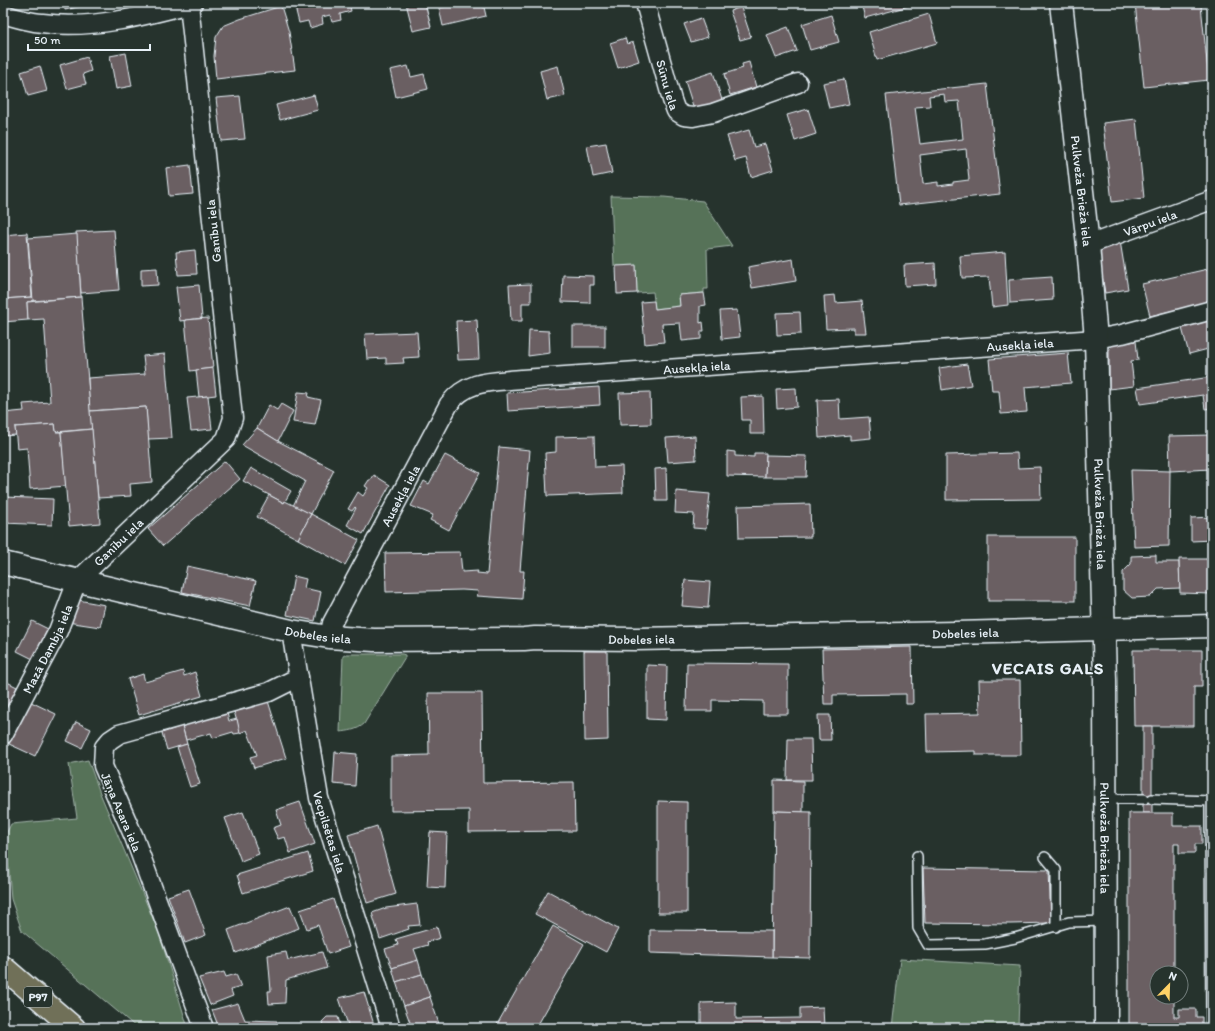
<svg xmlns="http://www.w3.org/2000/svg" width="1215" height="1031" font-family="Itim,sans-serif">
<rect width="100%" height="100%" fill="#26332d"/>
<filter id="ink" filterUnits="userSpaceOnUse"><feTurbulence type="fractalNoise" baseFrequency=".025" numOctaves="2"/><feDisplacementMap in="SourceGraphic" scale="8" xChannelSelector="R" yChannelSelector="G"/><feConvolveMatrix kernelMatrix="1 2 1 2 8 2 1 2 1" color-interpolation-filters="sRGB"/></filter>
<g filter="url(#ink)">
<!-- green -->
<g fill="#577259" stroke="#a0b2a8">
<polygon points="611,196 664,197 703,201 732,246 707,249 708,289 704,289 704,293 679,295 680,306 655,309 653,292 637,293 636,266 614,266"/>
<path d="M347,654H402L405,655V657L364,724C357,730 349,731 340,732L343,656Z"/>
<polygon points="88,760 100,793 159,933 188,1028 137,1028 22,931 11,899 6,834 11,824 77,818 69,764"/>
<polygon points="900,959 1020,966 1018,1028 892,1028"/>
</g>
<!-- building -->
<g fill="#6b5f62" stroke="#e8f1f8" fill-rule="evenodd">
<polygon points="64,3 90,3 90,4 65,10"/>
<polygon points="294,3 349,3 351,11 340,14 341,20 332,22 330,15 322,17 323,24 310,28 308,21 299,23"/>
<polygon points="406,3 425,3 431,27 413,31"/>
<polygon points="452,3 483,3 486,16 443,26 439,8 452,5"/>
<polygon points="861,3 920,3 865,18"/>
<polygon points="1135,3 1212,3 1212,5 1201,6 1209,80 1144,87"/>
<polygon points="281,6 289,32 295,70 216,79 214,56 216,37 223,26 240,19"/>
<polygon points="741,7 751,37 740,40 730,11"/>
<polygon points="929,14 937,43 877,60 869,32"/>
<polygon points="831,15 839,42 810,50 802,24"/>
<polygon points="701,18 708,37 691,42 684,24"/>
<polygon points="788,27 797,51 776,58 767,35"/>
<polygon points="625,38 627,44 633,42 639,61 618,68 610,43"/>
<polygon points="126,53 132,86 116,89 110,56"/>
<polygon points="87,57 91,71 83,74 86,84 67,89 60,65"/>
<polygon points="749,62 756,87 730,95 724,74 743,68 742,64"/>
<polygon points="40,66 47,91 28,96 21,72"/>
<polygon points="408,66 411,77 424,74 428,89 396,97 390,70"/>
<polygon points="558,66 565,96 547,100 540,71"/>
<polygon points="713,72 722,100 694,109 685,81"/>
<polygon points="844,79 849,104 829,108 823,83"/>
<path d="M987,84L1000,194L899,205L886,95ZM944,94L945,102L959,101L963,139L920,144L915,107L930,106L929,96ZM966,149L969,180L953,182V184L938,186V182L923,184L920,155Z"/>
<polygon points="314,95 318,110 280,120 276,105"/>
<polygon points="240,96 245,139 221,141 216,98"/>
<polygon points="808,109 816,134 795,141 787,115"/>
<polygon points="1136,119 1144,198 1112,202 1103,123"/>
<polygon points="749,130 754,147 765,144 773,170 751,177 746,158 735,161 727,136"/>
<polygon points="606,143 612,173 593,177 587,146"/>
<polygon points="190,165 193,194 169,196 166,168"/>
<polygon points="114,230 119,290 81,293 76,232"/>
<polygon points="27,233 32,297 3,299 3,235"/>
<polygon points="77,234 81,297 33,301 28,238"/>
<polygon points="1120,241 1128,289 1105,293 1097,245"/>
<polygon points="195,250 197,274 178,275 176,252"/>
<polygon points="1005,252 1008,305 992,307 989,277 962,278 960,256"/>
<polygon points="793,259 796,281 752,288 748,267"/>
<polygon points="935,263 936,284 905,286 904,265"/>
<polygon points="636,265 637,293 617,294 616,266"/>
<polygon points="157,268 158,285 141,286 141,269"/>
<polygon points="1212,268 1212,301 1150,316 1142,284"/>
<polygon points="563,275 594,276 594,285 590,285 590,303 562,302"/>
<polygon points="1052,277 1053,300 1010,303 1009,280"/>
<polygon points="531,284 531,303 522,303 522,321 511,321 509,285"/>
<polygon points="199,285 202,318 180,321 176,287"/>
<polygon points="704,293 706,305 700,306 700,323 703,322 704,331 701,331 701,339 682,341 680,323 662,324 664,342 645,344 641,302 654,301 655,309 680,306 679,295"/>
<polygon points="835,295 836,303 862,301 866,333 854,333 854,328 826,329 824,296"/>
<polygon points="32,297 33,301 27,302 28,320 3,322 3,299"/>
<polygon points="81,297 92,429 56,432 55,424 15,427 16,435 3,436 3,413 24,411 23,404 50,402 44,319 28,320 27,302"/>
<polygon points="737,310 740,337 722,339 720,311"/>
<polygon points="800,312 801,334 777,335 776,313"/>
<polygon points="208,318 213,368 190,371 185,320"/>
<polygon points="477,320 479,359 458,360 456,321"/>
<polygon points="1212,320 1212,348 1189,354 1182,328"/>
<rect x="573" y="326" width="32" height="21"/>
<polygon points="529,330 549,331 550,353 528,356"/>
<polygon points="417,332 419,357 403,358 404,363 386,364 386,358 367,359 365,334"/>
<polygon points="1136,341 1138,360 1131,361 1134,386 1109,389 1109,350 1112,345"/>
<polygon points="1068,353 1071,383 1025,387 1027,412 1001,414 999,391 992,391 989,359"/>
<polygon points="165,354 172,438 148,439 146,407 90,411 88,378 145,374 143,356"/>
<polygon points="967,364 971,385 942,390 939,368"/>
<polygon points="213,368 216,395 199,397 196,370"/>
<polygon points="1211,377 1212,408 1205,409 1203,395 1140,404 1137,388"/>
<polygon points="599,387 600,405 508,411 507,393"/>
<polygon points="796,388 797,407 777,409 776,389"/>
<polygon points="298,392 309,393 308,397 321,400 315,425 293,422"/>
<polygon points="650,392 651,424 620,425 619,393"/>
<polygon points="208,396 212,429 191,431 187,398"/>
<polygon points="763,396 764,434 750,434 750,420 742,420 741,397"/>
<polygon points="839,399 840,419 869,417 871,438 850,440 850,435 819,438 817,400"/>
<polygon points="281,404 293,411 278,441 257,428 269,405 277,410"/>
<polygon points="146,407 152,482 130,484 131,496 98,498 90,411"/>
<polygon points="55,424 56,432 61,432 66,486 30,489 27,448 17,449 15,427"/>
<polygon points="257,428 278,441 334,470 311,514 293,506 305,481 242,445"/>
<polygon points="92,429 100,523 69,526 61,432"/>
<polygon points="1212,435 1212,469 1170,471 1169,436"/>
<polygon points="594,436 595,467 622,466 623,493 547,496 545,453 556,452 556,437"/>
<polygon points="695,436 696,460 668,462 666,438"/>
<polygon points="499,447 530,450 520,571 524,571 522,599 477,596 478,591 462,590 386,592 385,553 460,552 462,572 478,571 477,573 487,574"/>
<polygon points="727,451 735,452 735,456 754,457 754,453 766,453 765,477 727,476"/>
<polygon points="1017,453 1018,468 1040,467 1041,499 946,500 946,455"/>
<polygon points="445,455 480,473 449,530 430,520 433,515 411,506 424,481 429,484"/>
<polygon points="766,455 807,456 806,477 765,477"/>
<polygon points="225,461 240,479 163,546 148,529"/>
<polygon points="251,468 291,491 284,503 243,481"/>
<polygon points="666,468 667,501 656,501 655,469"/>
<polygon points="1131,470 1170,471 1169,546 1134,547"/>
<polygon points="374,475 390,485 363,534 347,525 356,508 355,507 352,511 348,509 358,492 363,496 368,488 365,486 369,480 371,480"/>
<polygon points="676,491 710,494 706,529 693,528 694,514 675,513"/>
<polygon points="269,495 284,503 285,501 311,514 298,539 257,517"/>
<polygon points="4,497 53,499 52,525 3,523"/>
<polygon points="810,504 811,537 739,538 738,506"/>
<polygon points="311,514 359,540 345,565 298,539"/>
<polygon points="1212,517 1212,540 1191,541 1191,518"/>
<rect x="988" y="537" width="87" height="64"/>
<polygon points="1156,555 1156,562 1179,562 1180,588 1158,589 1150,597 1132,598 1123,590 1123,572 1131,564 1131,556"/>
<polygon points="1179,559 1212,559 1212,594 1180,593"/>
<polygon points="187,566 256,581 250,606 182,592"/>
<polygon points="294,576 306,579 304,588 321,592 315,621 287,615"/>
<polygon points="685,580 710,582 708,608 682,606"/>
<polygon points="78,600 105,605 100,627 67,622"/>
<polygon points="32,621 48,629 33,659 17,651"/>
<polygon points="912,647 913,704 906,704 906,694 833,695 833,704 824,704 822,649"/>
<polygon points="1133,650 1202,650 1202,687 1194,687 1194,726 1134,726"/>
<polygon points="584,651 607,651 608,740 585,741"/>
<polygon points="687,663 788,664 788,714 763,714 763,701 712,700 712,711 686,711"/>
<polygon points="647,665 667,666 666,720 647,719"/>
<polygon points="183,671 184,676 195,672 202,696 139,715 128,679 143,674 145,682"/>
<polygon points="3,680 17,687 3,716"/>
<polygon points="979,680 1020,680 1021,755 976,755 976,751 927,752 926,714 980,713"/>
<polygon points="428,693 482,693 483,783 574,782 575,831 469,832 469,810 391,811 391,756 429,755"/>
<polygon points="29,701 56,714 35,756 9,744"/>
<polygon points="268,701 286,758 254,768 250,757 257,755 247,730 240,733 234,711"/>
<polygon points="227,713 229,721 237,719 240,733 234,734 233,732 213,738 211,733 186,740 182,726"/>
<polygon points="818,715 830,715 831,740 819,740"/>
<polygon points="76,722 91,729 82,748 67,741"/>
<polygon points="182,726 187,744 167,750 162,733"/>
<rect x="1143" y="726" width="9" height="87"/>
<polygon points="788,739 811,739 812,780 787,780"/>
<polygon points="187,744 200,784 190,787 177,747"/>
<polygon points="335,752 357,754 355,786 333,784"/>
<polygon points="774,780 803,781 803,812 774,811"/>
<polygon points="658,801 687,802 687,913 658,913"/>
<polygon points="300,802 315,844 290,853 285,837 278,839 273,828 281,825 276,810"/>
<polygon points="774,811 811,812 810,958 772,957"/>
<polygon points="243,812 259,854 241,861 225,818"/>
<polygon points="1129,813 1173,813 1173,826 1202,826 1202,844 1195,844 1195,853 1179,853 1179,844 1174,844 1174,973 1157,973 1157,997 1174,997 1174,1017 1179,1017 1179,1009 1196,1009 1196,1017 1202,1017 1202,1028 1129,1028"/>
<polygon points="377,826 396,894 367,903 348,835"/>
<polygon points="430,832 447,833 445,888 427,887"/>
<polygon points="308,853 313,871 243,893 237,875"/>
<polygon points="923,868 1049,870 1051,923 1010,924 925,923"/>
<polygon points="189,889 206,935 185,943 168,896"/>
<polygon points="548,891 618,929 606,952 535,914"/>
<polygon points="333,899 349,947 328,954 318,925 307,929 300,910"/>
<polygon points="417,904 420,925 408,926 409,929 380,939 372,913 386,908"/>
<polygon points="290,906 299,928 236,953 228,930"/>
<polygon points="553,926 584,944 536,1028 495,1028"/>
<polygon points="437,927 440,938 427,942 428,945 414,949 418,960 392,968 385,949 398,945 396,939"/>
<polygon points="650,930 772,931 772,957 650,953"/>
<polygon points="286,952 288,960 322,952 327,968 286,980 285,1003 269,1004 268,991 271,991 268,955"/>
<polygon points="418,960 422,974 396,982 392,968"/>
<polygon points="224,972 226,977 236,974 241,987 231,990 233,996 210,1005 199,978"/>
<polygon points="422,974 430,997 404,1006 396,982"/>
<polygon points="364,992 375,1028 332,1028 331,1025 323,1026 322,1022 327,1017 338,1017 340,1025 348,1025 339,998"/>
<polygon points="430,997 439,1024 432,1028 412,1028 404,1006"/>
<polygon points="736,1002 736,1019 800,1018 800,1008 823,1007 824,1028 701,1028 701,1003"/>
<polygon points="238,1003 245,1020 277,1021 278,1028 219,1028 212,1010"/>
<polygon points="439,1024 462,1028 432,1028"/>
<polygon points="331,1025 332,1028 285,1028 323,1026"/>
</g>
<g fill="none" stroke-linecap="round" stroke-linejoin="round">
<defs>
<g id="lane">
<polyline points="1105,799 1144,799"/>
<polyline points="1152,799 1212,801"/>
<polyline points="1210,800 1211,1027 1212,1027"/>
<polyline points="917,856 918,928 928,945 985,944 1015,938 1069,922 1106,921"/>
<polyline points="1045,857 1056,870 1056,927"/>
</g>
<g id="street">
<path id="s1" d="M645,3L672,100L676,111L684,116L693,117L713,113L798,83"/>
<path d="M3,14C16,18 29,22 42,23C91,30 145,16 193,3"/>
<path id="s2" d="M1088,245L1212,200"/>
<path id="s3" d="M291,631L319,798L391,1028"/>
<path id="s4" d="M329,637L332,623L449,404C468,379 493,382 522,379L1096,339L1122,334L1212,310"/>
<path id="s5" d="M3,735L58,631L77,581L226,439L233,418L189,4"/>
<polyline points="204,1028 134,837 103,766 104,747 110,740 119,734 269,692 299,677"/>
</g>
<g id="secondary">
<path id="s6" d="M1061,3L1088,245L1096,339L1105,680L1106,1028"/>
<path id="s7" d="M3,563L291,631L329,637L374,640L524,639L535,638L636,639L956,633L1212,626"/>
</g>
<polyline id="primary" points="3,967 74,1028"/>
</defs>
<!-- lane casing -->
<use href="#lane" stroke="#e8f1f8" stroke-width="12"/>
<!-- street casing -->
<use href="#street" stroke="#e8f1f8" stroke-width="21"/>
<!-- secondary casing -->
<use href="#secondary" stroke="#e8f1f8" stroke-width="25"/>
<!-- primary casing -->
<use href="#primary" stroke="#e8f1f8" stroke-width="25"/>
<!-- lane -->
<use href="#lane" stroke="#26332d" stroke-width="9"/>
<!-- street -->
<use href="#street" stroke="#26332d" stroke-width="18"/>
<!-- secondary -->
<use href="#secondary" stroke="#26332d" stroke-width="22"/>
<!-- primary -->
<use href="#primary" stroke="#706f59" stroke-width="22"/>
</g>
</g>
<g text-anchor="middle" stroke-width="3" stroke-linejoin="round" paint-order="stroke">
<!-- shield labels -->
<rect fill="#26332d" stroke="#aeb8bb" stroke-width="1" x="24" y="987" width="28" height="20" rx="3"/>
<g font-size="12" font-weight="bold" fill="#e8f1f8">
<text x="38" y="1001">P97</text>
</g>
<!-- street labels -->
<g font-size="13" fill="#e8f1f8" stroke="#26332d">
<text dy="5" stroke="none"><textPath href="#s1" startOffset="85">Sūnu iela</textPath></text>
<text dy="5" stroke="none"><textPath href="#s6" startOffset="189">Pulkveža Brieža iela</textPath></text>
<text dy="5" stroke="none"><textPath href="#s2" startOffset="66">Vārpu iela</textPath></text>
<text transform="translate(213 231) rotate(-96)" y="5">Ganību iela</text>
<text dy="5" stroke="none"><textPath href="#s4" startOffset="842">Ausekļa iela</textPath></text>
<text dy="5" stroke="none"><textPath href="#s4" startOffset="518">Ausekļa iela</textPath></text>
<text dy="5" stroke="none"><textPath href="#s4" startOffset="159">Ausekļa iela</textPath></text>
<text dy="5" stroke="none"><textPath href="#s6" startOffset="513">Pulkveža Brieža iela</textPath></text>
<text dy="5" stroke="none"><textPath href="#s5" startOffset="228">Ganību iela</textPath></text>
<text dy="5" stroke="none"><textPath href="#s7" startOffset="971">Dobeles iela</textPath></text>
<text dy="5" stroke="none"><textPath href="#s7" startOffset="323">Dobeles iela</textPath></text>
<text dy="5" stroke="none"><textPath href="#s7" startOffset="647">Dobeles iela</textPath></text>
<text dy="5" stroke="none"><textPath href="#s5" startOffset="97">Mazā Dambja iela</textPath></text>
<text transform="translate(122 812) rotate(67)" y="5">Jāņa Asara iela</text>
<text dy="5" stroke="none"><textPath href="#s3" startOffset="205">Vecpilsētas iela</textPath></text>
<text dy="5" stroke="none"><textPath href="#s6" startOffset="837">Pulkveža Brieža iela</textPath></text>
</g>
<!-- district labels -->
<g font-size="17" font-weight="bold" letter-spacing="1" fill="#e8f1f8" stroke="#26332d">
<text x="1048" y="674">VECAIS GALS</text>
</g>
</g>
<!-- margin -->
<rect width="1215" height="1031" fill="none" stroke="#26332d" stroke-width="16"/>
<rect x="8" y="8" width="1199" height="1015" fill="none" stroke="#e8f1f8" stroke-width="1.5" filter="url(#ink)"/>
<!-- north arrow -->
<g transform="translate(1169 985) rotate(23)"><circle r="19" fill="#26332d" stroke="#747f7e"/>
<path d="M0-3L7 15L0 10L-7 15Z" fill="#ffd166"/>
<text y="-6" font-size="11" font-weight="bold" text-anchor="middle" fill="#e8f1f8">N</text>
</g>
<!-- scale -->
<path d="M28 44v6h122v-6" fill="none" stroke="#e8f1f8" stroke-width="2"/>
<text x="34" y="44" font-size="12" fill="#e8f1f8" stroke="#26332d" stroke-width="3" paint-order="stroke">50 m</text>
</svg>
